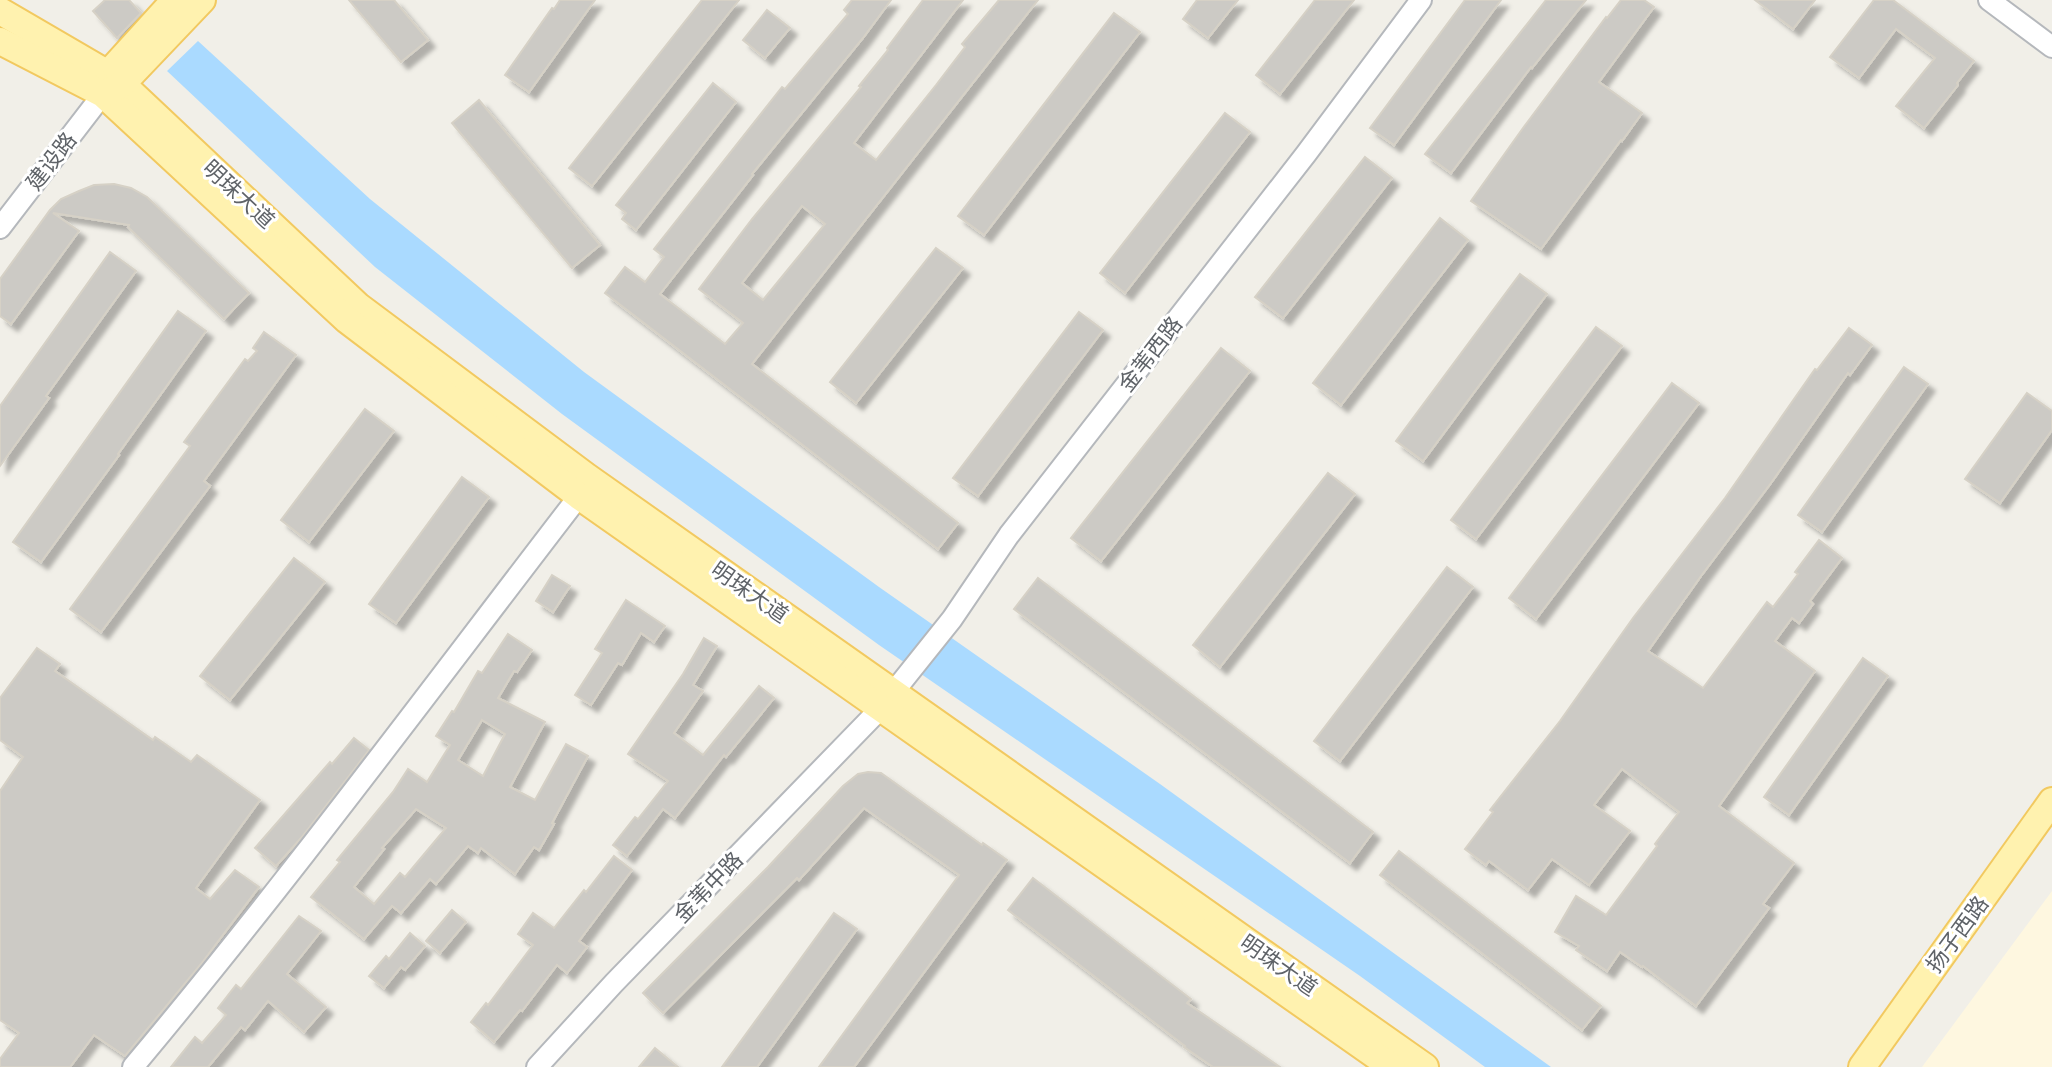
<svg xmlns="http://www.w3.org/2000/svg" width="2052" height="1067" font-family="'Asap Condensed','Noto Sans SC',sans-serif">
<defs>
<filter id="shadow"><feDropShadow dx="7" dy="7" stdDeviation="2" flood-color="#0004"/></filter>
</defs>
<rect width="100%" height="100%" fill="#f1efe8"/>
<!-- commercial -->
<polygon fill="#fef7e0" points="2052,891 2052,1067 1922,1067"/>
<!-- water -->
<polygon fill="#aadaff" points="198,41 370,199 584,372 879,587 1160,784 1551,1067 1485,1067 1360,976 879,645 562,414 375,267 167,71"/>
<!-- building -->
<g fill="#cccac5" stroke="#d6d1c6" stroke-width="2" fill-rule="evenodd" filter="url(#shadow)">
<polygon points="105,0 129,0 141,13 117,38 93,11"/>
<polygon points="349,0 394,0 428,40 401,62"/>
<polygon points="560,0 595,0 529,92 505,75 552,8 554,9"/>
<polygon points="702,0 739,0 592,186 569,168"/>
<path d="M852,0H891L863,38L752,174L753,175L660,294L725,344L743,323L699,289L752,219L861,87L859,86L888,50L887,48L923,0H963L854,143L876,160L936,85L965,47L962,44L999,0H1038L752,364L958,523L938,549L605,293L625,267L645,282L664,257L654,249L782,87L785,89L848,14L844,10ZM802,206L825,224L763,300L742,283Z"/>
<polygon points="1197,0 1238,0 1208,38 1183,19"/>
<polygon points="1315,0 1354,0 1280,94 1256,75"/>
<polygon points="1465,0 1501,0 1394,145 1370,128"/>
<polygon points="1546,0 1586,0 1532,68 1531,67 1451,173 1425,154"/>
<polygon points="1621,0 1644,0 1654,7 1599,82 1642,113 1622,141 1621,140 1541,249 1471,201 1523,128 1606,17 1607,18"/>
<polygon points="1755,0 1815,0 1793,29"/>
<polygon points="1874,0 1893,0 1974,61 1957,83 1958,85 1924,128 1896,106 1935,58 1896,29 1859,78 1830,57"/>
<polygon points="767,10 790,28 765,58 743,40"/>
<polygon points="1114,13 1140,32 984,235 958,216"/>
<polygon points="713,83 736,102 636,230 622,219 626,213 616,205"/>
<polygon points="479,100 600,245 572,268 452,123"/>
<polygon points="1225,113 1250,132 1125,293 1100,273"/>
<polygon points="1365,157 1392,178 1283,318 1255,297"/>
<polygon points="114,184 131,188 147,197 249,293 224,319 128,227 129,225 53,213 79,231 11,324 0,316 0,279 50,210 61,199 79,191 94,185"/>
<polygon points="1440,218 1468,240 1341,405 1313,383"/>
<polygon points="936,248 963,268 856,403 830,382"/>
<polygon points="110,252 136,271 46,396 49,398 0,466 0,406"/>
<polygon points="1520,274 1547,294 1423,461 1396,441"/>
<polygon points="178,311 206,331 118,454 119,455 41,562 13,542"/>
<polygon points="1079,312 1103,330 978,496 953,478"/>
<polygon points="1596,327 1622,346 1476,539 1451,520"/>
<polygon points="1849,328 1872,345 1850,375 1848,373 1771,483 1701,576 1648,651 1703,688 1767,602 1773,607 1798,574 1795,572 1819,540 1842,558 1810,601 1813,604 1799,623 1792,618 1775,641 1815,671 1719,806 1794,863 1763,904 1769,908 1696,1006 1643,966 1642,967 1620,952 1607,971 1576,950 1579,946 1555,932 1576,896 1606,915 1657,846 1655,844 1679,812 1622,769 1594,805 1630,831 1589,885 1552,859 1528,890 1489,861 1486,865 1465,849 1493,812 1490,810 1560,721 1633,618 1725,498 1815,369 1817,370"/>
<polygon points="264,332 296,355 204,481 210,486 101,632 70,609 190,446 184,442 245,359 248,361 257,351 253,348"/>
<polygon points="1221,348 1250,371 1101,561 1071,538"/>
<polygon points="1904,367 1928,384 1822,532 1798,515"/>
<polygon points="1672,383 1699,403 1536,619 1509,598"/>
<polygon points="2027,393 2052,411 2052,430 2000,503 1965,479"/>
<polygon points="365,409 394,431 309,542 281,520"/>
<polygon points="1328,473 1355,494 1220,667 1193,645"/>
<polygon points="462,477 489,497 396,623 369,604"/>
<polygon points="294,558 325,582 230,700 200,676"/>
<polygon points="1447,567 1473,587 1340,761 1314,741"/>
<polygon points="552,575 570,586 553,612 536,601"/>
<polygon points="1038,578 1373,832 1350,863 1014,609"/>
<polygon points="626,600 665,626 654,642 641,633 622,665 618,663 591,705 575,695 602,653 595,649"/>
<path d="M508,634L532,650L517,672L514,671L498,698L545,722L510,787L535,800L566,744L588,756L552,823L554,824L539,850L534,847L515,874L481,848L478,853L468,846L436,884L430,879L401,913L392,906L364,939L311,897L340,862L337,860L393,792L408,769L427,782L450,745L436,736L452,711L454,712L478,671L482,673ZM482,720L505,734L483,776L458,760ZM416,809L446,828L405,877L400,873L374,904L354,887L384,849L382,848Z"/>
<polygon points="704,638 717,646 693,685 703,691 674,733 703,755 759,686 774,698 726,757 724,755 675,818 663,809 627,856 613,845 635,817 638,819 668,781 628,754 683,674"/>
<polygon points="37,648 60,664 55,671 153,740 155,737 191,762 197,755 260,800 196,888 210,899 235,870 259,887 201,964 125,1056 94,1035 70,1067 0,1067 0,1059 19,1033 0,1020 0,791 23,757 0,740 0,698"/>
<polygon points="1863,658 1888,676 1789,815 1764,797"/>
<polygon points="354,738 369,750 301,838 276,866 255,848 330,762 332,764"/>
<polygon points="868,772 881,773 982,845 983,843 1007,860 854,1067 819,1067 959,875 864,808 799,880 797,878 663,1013 643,993 768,867 843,786 858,774"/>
<polygon points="1399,851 1601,1006 1582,1030 1380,875"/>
<polygon points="614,856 632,870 579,941 587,947 567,973 557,965 522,1011 520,1010 494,1042 471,1022 486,1003 488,1005 533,945 518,934 533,913 554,928 584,890 586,892"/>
<polygon points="1033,878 1191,999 1187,1003 1280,1067 1213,1067 1184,1047 1185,1046 1008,910"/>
<polygon points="452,910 466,922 440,953 426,941"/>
<polygon points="834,913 857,929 757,1067 722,1067"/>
<polygon points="299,916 321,931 287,974 326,1007 304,1032 268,1001 245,1030 241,1027 208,1067 171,1067 195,1037 202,1043 226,1015 218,1008 236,985 241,989"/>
<polygon points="410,933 425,946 405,970 401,967 384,988 369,976 386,956 389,959"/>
<polygon points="655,1048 678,1067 639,1067"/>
</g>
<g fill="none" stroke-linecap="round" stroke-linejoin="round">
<defs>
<g id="minor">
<polyline points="1989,0 2052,47"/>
<polyline points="0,228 103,94"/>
<path d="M133,1067C288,882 432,687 579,496"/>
<polyline points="537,1067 614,983 880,709 952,619 1009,535 1306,154 1421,0"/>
</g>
<g id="major">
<polyline points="0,11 108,74 122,84 358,306 587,477 1425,1067"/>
<polyline points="0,41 103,94 347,320 579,496 1392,1067"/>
<polyline points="115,66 175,0"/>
<polyline points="106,93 122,84 202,0"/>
<polyline points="1862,1067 2052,801"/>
</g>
</defs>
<!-- minor casing -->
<use href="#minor" stroke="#b5b8bc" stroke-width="24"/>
<!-- major casing -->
<use href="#major" stroke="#f2c960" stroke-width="30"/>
<!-- minor -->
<use href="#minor" stroke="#fff" stroke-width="20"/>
<!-- major -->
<use href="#major" stroke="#fff2af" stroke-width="26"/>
</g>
<g text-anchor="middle" stroke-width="6" stroke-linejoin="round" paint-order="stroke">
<!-- street labels -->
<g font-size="22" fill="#5f6368" stroke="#fff">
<text transform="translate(51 161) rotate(-52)" y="8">建设路</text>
<text transform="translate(239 194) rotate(43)" y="8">明珠大道</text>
<text transform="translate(1150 354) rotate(-52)" y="8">金苇西路</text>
<text transform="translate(750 592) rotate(35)" y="8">明珠大道</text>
<text transform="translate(708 887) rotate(-46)" y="8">金苇中路</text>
<text transform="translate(1957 934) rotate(-54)" y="8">扬子西路</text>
<text transform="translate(1279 965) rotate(35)" y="8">明珠大道</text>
</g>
</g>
</svg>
